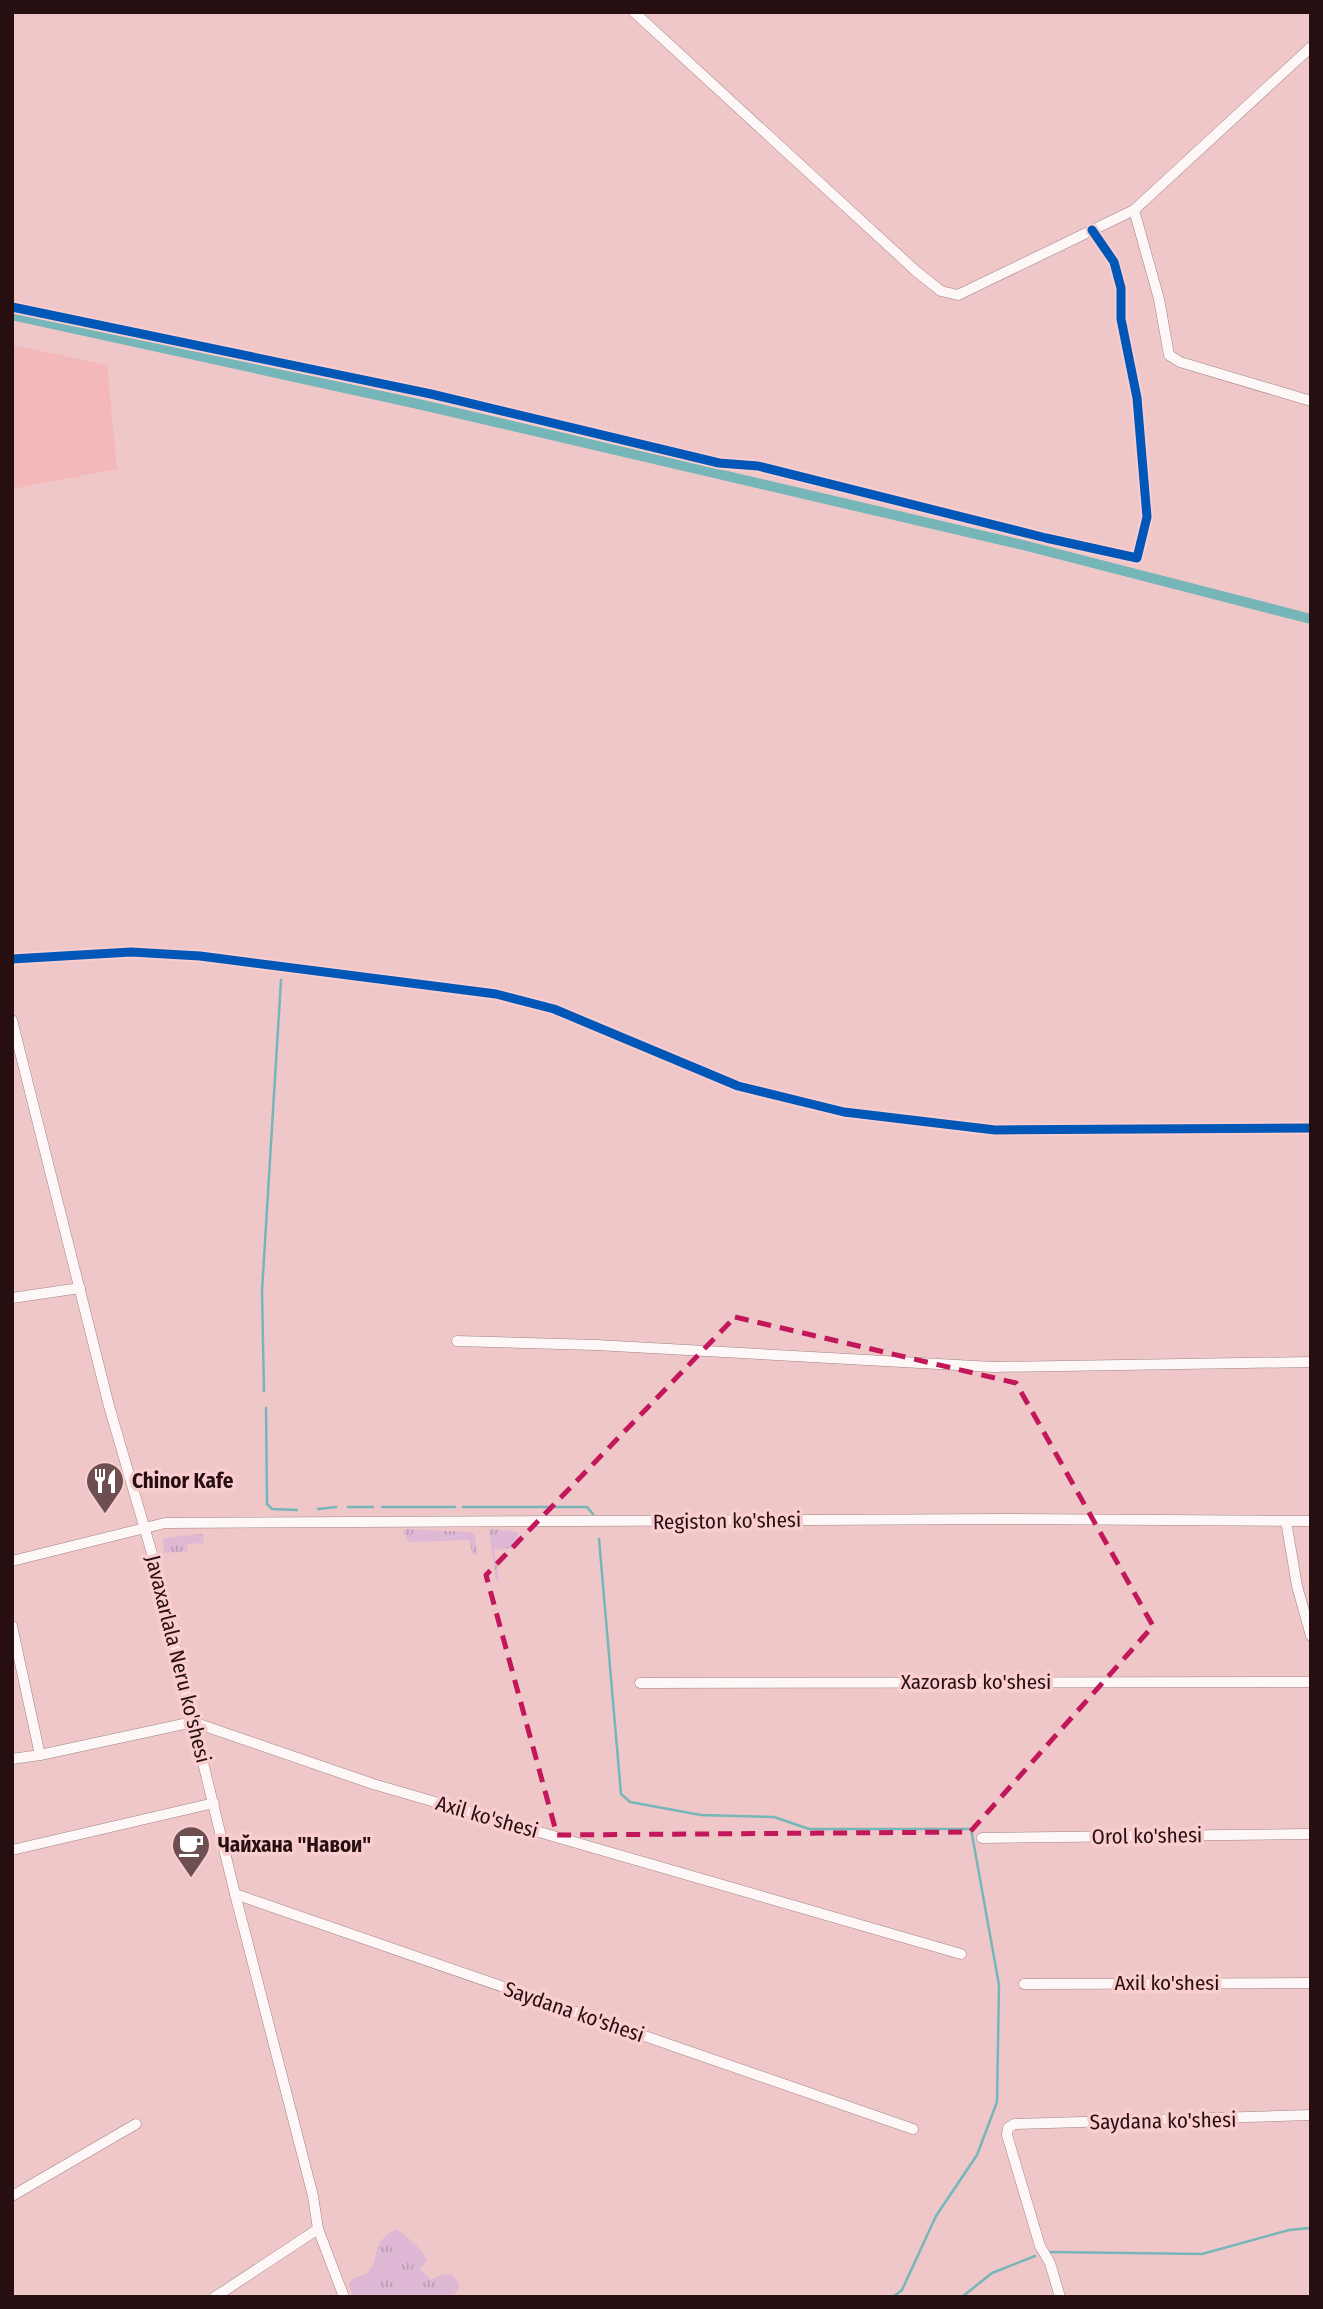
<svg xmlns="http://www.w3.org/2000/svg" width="1323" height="2309" font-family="'Fira Sans Condensed',sans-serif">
<defs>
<pattern id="grass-tufts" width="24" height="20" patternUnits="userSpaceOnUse" patternTransform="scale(1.75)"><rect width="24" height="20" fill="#deb8d4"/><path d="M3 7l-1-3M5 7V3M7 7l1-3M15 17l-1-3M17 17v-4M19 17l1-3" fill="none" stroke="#be9db5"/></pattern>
</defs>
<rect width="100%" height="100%" fill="#efc7c9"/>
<!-- built -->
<polygon fill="#f4b7ba" points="12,345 107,365 117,469 12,489"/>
<!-- grass -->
<g fill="url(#grass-tufts)">
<polygon points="405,1529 471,1532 475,1535 477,1555 473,1555 469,1540 408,1542 404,1533"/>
<polygon points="492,1529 518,1532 518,1547 494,1550 499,1579 496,1580 489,1531"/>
<polygon points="200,1534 203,1534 204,1543 187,1544 188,1551 164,1553 163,1539 166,1538"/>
<path d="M396,2229C409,2238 421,2247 427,2261L420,2269L431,2280L440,2275L451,2274L459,2283V2289L452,2297H353L349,2286L352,2279C358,2276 364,2276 368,2272C381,2260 368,2244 396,2229Z"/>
</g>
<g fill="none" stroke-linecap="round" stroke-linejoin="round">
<!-- stream -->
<g stroke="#77b6b8" stroke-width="2.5">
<polyline points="264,1391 262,1291 281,980"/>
<polyline points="266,1408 267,1504 272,1509 297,1510"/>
<polyline points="348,1507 373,1507"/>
<polyline points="382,1507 455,1507"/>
<polyline points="463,1507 587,1507 593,1514"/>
<polyline points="318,1509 336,1507"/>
<polyline points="599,1539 621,1794 630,1802 701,1815 774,1817 809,1829 971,1829 999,1985 997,2102 977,2155 936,2216 902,2290 893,2297"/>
<polyline points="1051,2252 1202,2254 1289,2230 1311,2228"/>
<polyline points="962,2297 992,2273 1035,2256"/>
</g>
<!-- canal -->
<polyline stroke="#77b6b8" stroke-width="10" points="12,315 418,404 1023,545 1311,619"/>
<defs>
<g id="minor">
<polyline points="634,12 917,272 941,291 958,295 1134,210"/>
<polyline points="1311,47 1134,210 1159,299 1169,355 1180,362 1311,401"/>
<polyline points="12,307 431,394 719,463 758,466 1046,538 1137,558 1147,517 1137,398 1121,319 1121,288 1114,262 1092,230"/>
<polyline points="12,959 131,952 200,956 496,994 554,1009 738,1086 844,1112 995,1130 1311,1128"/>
<polyline points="12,1020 109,1406 153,1557 235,1894 313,2196 318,2229 344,2297"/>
<polyline points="12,1298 80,1288"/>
<polyline points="457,1341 596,1345 993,1367 1311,1362"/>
<polyline points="1286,1521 1297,1586 1311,1636"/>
<polyline points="12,1561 165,1523 1000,1519 1311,1521"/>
<polyline points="12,1626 40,1755"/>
<polyline points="640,1683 1311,1682"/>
<polyline points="12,1759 40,1755 193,1722 373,1784 961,1954"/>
<polyline points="982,1838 1311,1834"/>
<polyline points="12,1850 214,1803"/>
<polyline points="235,1894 913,2129"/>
<polyline points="1024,1984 1311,1983"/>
<polyline points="12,2196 136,2124"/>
<polyline points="215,2297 318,2229"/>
<polyline points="1060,2297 1050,2263 1040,2246 1007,2135 1008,2128 1014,2124 1311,2115"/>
</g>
</defs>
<!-- minor casing -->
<use href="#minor" stroke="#a18485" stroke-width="11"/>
<!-- minor -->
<use href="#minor" stroke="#fdf7f7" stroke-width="10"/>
<defs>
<g id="cycleway">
<polyline points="12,307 431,394 719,463 758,466 1046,538 1137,558 1147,517 1137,398 1121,319 1121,288 1114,262 1092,230"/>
<polyline points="12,959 131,952 200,956 496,994 554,1009 738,1086 844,1112 995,1130 1311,1128"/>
</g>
</defs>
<!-- cycleway casing -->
<use href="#cycleway" stroke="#facdce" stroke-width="13"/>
<!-- cycleway -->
<use href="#cycleway" stroke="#0057b8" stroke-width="9"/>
</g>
<!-- marked area -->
<path fill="none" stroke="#c2185b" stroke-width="5" stroke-dasharray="14 9" stroke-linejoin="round" d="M735,1317L1016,1383L1153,1626L970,1832L557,1835L486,1575Z"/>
<!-- icons -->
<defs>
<symbol id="restaurant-pin" viewBox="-11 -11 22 30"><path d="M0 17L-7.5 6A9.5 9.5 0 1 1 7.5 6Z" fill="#6d4f51" stroke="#facdce"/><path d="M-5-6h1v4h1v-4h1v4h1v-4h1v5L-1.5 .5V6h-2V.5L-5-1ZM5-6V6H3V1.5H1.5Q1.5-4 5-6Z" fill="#fff"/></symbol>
<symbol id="cafe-pin" viewBox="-11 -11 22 30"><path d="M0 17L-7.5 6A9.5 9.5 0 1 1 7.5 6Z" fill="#6d4f51" stroke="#facdce"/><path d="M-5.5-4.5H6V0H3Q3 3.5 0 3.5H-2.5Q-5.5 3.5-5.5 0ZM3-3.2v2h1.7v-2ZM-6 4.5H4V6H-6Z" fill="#fff"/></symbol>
</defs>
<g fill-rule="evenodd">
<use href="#restaurant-pin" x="83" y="1459" width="44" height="60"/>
<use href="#cafe-pin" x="169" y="1823" width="44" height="60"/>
</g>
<g text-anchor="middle" stroke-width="7" stroke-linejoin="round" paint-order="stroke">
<!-- poi labels -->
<g font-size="21" font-weight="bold" fill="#270e10" stroke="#facdce" text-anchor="start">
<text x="132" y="1488">Chinor Kafe</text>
<text x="218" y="1852">Чайхана "Навои"</text>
</g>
<!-- street labels -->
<g font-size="21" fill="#270e10" stroke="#facdce">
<text transform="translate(727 1521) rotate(-1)" y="7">Registon ko'shesi</text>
<text transform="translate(178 1659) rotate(76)" y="7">Javaxarlala Neru ko'shesi</text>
<text x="976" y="1689">Xazorasb ko'shesi</text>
<text transform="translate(487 1817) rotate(16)" y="7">Axil ko'shesi</text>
<text transform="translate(1147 1836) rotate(-1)" y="7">Orol ko'shesi</text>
<text x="1167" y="1990">Axil ko'shesi</text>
<text transform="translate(574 2012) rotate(19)" y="7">Saydana ko'shesi</text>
<text transform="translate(1163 2121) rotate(-1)" y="7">Saydana ko'shesi</text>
</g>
</g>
<!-- border -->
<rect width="1323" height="2309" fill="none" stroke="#270e10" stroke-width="28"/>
</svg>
